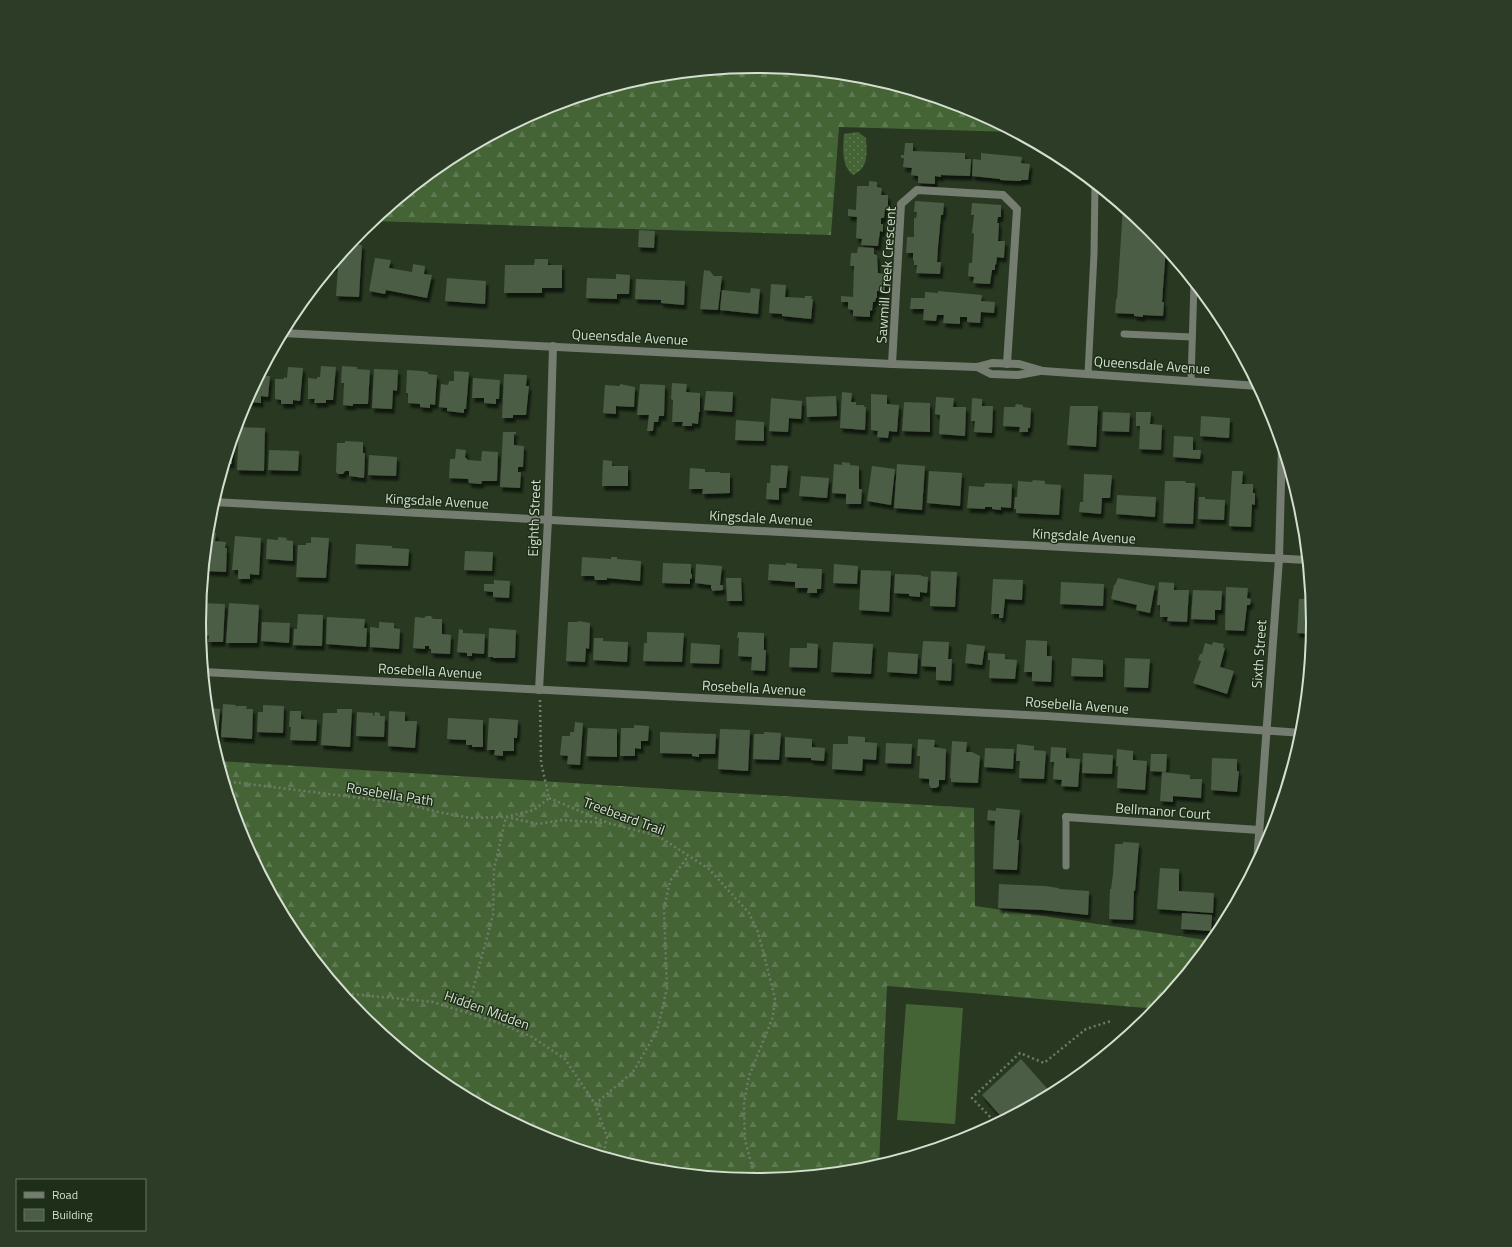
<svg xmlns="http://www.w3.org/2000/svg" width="1512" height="1247" font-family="'Titillium Web',sans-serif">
<defs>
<pattern id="grass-dots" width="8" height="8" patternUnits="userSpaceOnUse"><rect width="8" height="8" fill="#446436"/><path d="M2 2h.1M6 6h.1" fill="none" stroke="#5e7a52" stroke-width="1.8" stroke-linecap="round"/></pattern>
<pattern id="forest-firs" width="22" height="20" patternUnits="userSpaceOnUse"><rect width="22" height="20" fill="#446436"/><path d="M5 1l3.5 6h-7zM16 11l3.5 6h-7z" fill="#5e7a52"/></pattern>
<filter id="shadow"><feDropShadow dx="2.5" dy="4.5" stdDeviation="1" flood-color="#0009"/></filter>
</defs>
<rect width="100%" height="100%" fill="#283821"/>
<!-- grass -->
<path fill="url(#grass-dots)" d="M858,132L866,138C867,153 869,168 853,175C841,165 843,148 844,134Z"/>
<!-- forest -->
<g fill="url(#forest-firs)">
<polygon points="756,66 865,77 970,109 1014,132 839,127 831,235 372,221 446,160 543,108 647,77"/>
<polygon points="218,761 974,808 975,906 1213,941 1158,1009 887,986 879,1166 865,1170 756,1181 647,1170 542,1138 446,1087 362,1018 292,933 241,837"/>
</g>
<!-- pitch -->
<polygon fill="#446436" points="906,1004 963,1008 955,1124 897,1120"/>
<!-- building -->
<g fill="#4b5d44" filter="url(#shadow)">
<polygon points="905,143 913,143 913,151 965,153 965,159 971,159 970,176 941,175 941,177 935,176 935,184 918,183 918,176 911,175 912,168 903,167 904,158 901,158 901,155 904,155"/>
<polygon points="981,153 1022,157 1021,163 1030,164 1028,180 1021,180 1021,181 1000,180 1000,179 972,176 973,159 981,160"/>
<polygon points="869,181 877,182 877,187 882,188 881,195 888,195 888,209 885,209 884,218 881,218 881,224 883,224 883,232 880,231 878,246 861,245 862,239 856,238 857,217 848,216 848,209 856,210 857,186 869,186"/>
<polygon points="915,201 944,203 943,215 941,215 938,247 937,262 941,262 940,274 916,273 917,265 914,265 914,261 913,260 913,253 906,253 907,237 914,237 914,218 916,218 917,212 914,212"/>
<polygon points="972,203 1001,205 1001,217 998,217 997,223 999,223 998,241 1005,241 1004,258 997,257 996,265 995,264 995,270 992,270 990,284 973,283 974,277 968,276 969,263 972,263 974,234 972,233 974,215 971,215"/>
<polygon points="1123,207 1150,229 1166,248 1162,302 1164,302 1163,316 1143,315 1143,317 1134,316 1134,314 1115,313 1116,299 1117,299"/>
<polygon points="639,230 655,231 654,248 638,247"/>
<polygon points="349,245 362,245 359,297 336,296 338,267 331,267"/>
<polygon points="858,247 874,248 874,254 877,255 878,273 885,274 885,291 877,291 877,298 876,298 875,302 873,302 872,311 870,310 870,317 853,316 853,310 848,309 848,302 841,302 841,296 853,297 854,266 850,266 851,253 857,253"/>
<polygon points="375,258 391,260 389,268 412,272 413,264 425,266 424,274 432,275 427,298 386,290 385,294 369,291"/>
<polygon points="535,259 548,259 548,265 562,265 562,288 542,288 542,293 504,293 505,265 534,265"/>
<polygon points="704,270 710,271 714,276 722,276 718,310 700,309"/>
<polygon points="616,274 630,275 629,294 617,294 617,299 586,298 587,278 616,279"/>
<polygon points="447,278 486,281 485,304 445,301"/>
<polygon points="636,279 685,281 684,305 661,303 661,300 635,299"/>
<polygon points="771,284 786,285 785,297 805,298 805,296 812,296 811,299 813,299 811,319 782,316 782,314 769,313"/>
<polygon points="751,288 760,289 758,314 720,310 722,290 750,293"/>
<polygon points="938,291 982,295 981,301 995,302 994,313 981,312 980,323 967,322 967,317 960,317 960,324 943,323 944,315 937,315 936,321 923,320 924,309 910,309 911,298 925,298 925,292 938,293"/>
<polygon points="1212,305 1220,314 1222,318 1211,317"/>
<polygon points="321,366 336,367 333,400 326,400 326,403 314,403 315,399 308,399 308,378 317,379 317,377 320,377"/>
<polygon points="342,366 357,367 357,369 370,370 368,404 353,404 353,406 343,405 344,383 341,383"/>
<polygon points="288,367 303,368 300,401 293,400 293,404 281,404 281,400 275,399 275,379 284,379 284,377 287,378"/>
<polygon points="374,369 398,370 397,391 393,390 392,409 372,408"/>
<polygon points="407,370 422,371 428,372 428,374 437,375 435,405 430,404 430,408 420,407 420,404 408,403 408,393 406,393"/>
<polygon points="454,371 469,372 466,409 464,409 464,413 447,411 447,408 439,407 441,384 448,385 449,381 454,381"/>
<polygon points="261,373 261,376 270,376 268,397 261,396 261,403 250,402 250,396 249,396"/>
<polygon points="504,374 527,375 526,386 529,386 526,415 513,415 513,418 502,418"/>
<polygon points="473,378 500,380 499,399 496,399 496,404 484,403 484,398 472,398"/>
<polygon points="672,383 687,384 686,392 700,393 700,412 699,412 698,424 692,423 692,426 682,426 683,422 672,422 673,400 671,399"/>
<polygon points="620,384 635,387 634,407 616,406 616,414 603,413 605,385 620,386"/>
<polygon points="640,384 665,385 664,416 659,416 658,422 654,422 653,431 647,431 649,415 637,415"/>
<polygon points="706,391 733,392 732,412 704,410"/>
<polygon points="842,392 852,393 851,402 856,402 856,405 864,405 864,407 866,407 865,430 840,428"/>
<polygon points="871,394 887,395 887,404 899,405 897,432 889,431 888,438 877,437 878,431 871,430"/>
<polygon points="836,396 837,416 807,417 806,397"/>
<polygon points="936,397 954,398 953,407 966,407 965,436 939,434 940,415 935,414"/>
<polygon points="771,398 802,401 801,419 789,418 788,432 769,431"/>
<polygon points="972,398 982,399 982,406 993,406 992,433 974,432 975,421 971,421"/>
<polygon points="904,402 930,403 930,432 902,431"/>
<polygon points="1016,404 1023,405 1023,407 1031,408 1030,428 1028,428 1028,432 1019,432 1020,427 1003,426 1004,407 1015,407"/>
<polygon points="1070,406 1098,406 1096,447 1067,445"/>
<polygon points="1103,412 1130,413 1129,432 1102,431"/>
<polygon points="1136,412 1151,412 1150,424 1162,425 1161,450 1139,449 1140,426 1136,426"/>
<polygon points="1201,416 1230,418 1229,438 1200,436"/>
<polygon points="736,420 764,422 764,441 735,440"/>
<polygon points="239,427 265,428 264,471 237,470"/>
<polygon points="503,432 516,432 516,434 514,434 514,445 524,446 523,467 518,467 518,472 521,472 520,488 500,487"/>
<polygon points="1174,436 1193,437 1193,450 1201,450 1200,459 1173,457"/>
<polygon points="232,439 232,464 225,464"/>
<polygon points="345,441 363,442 363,453 365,453 364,478 349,476 349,471 345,471 343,474 338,474 336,472 337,443 345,443"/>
<polygon points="456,449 466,450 465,457 468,460 481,461 482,451 498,452 497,481 482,481 481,484 469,483 468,479 449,478 450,459 455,459"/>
<polygon points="269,450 299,451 298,471 268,470"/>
<polygon points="369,455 397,457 396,476 368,475"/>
<polygon points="603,460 612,461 612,466 628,466 628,486 602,486"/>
<polygon points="842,462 850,463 850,465 859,466 859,489 862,489 861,504 846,504 846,494 832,493 834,464 842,465"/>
<polygon points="897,464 925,466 922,510 894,508"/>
<polygon points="771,465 779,466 779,465 788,466 786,488 779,488 779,500 766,499 767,483 770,483"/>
<polygon points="872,466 895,469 891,505 867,501"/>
<polygon points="690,468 705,469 705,472 720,472 720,473 730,473 730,493 702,494 703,489 689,489"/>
<polygon points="929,471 962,473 960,506 927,503"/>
<polygon points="1232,471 1243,471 1242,484 1253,484 1253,493 1255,493 1255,505 1252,504 1251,527 1229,526"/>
<polygon points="1084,474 1112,475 1110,498 1102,498 1101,514 1079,512 1080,502 1083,502"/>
<polygon points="801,476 829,478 827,498 799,496"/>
<polygon points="1033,480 1045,481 1045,484 1061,485 1059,515 1016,513 1016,509 1014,509 1015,497 1017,497 1018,481 1032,482"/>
<polygon points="1165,481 1185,481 1186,483 1195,483 1193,524 1163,523"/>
<polygon points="985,483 1012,484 1011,508 1001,507 1001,510 992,509 992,507 985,507 985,509 967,508 969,486 984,487"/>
<polygon points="1117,495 1156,497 1155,517 1116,514"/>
<polygon points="1199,497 1205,497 1205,499 1225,500 1224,520 1198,519"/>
<polygon points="207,533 216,533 215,541 226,542 225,548 227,548 226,572 204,571"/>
<polygon points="235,536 261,538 259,575 250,574 250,579 238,579 238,570 232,570"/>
<polygon points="278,537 287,538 286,540 293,541 293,561 266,559 267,539 278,540"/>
<polygon points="311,537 329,538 326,578 296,577 298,545 306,545 306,543 311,543"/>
<polygon points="356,544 392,546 392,548 409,549 408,566 355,564"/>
<polygon points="465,551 493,552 492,571 464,570"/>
<polygon points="582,557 611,559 611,557 617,557 617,559 641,561 640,581 607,578 607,580 595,580 594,576 581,576"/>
<polygon points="663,563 691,564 691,574 692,574 692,579 690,578 690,584 662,583"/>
<polygon points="786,563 797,564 797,568 822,569 821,589 817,589 817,593 807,593 808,588 795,588 795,582 768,580 769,564 786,565"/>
<polygon points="696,564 722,566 720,585 723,585 723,590 712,591 712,589 711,589 711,585 695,583"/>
<polygon points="834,564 858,566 857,584 833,583"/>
<polygon points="861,570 891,571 889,612 859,610"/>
<polygon points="931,571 957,572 955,607 930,606"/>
<polygon points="895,574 921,575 921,576 928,577 927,593 920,592 920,597 909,596 909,594 894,593"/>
<polygon points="726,578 741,578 742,601 727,601"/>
<polygon points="1118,578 1155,586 1150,613 1136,610 1137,605 1111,599 1114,585 1115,585"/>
<polygon points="993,579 1023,580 1022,600 1005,599 1003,618 999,618 999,614 991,614"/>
<polygon points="494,580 510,581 509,598 493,597 493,592 484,591 484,584 494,584"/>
<polygon points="1061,582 1104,584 1103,606 1060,604"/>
<polygon points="1159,582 1174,583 1174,590 1189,590 1187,622 1167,621 1168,617 1160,617 1160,605 1157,605"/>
<polygon points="1226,587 1248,588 1247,598 1251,599 1250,605 1247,605 1244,631 1225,630"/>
<polygon points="1193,590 1222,591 1221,610 1215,610 1215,620 1191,619"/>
<polygon points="1305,590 1310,590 1313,624 1312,634 1297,633 1299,599 1305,599"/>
<polygon points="201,603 225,604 223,642 208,642 209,636 207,635 203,640 200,640 199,623"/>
<polygon points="229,603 259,605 257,643 226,643"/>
<polygon points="298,614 323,615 322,646 293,645 294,629 297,629"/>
<polygon points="426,616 431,616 433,619 442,619 442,634 451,635 450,654 431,653 431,649 429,649 429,646 425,646 425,649 413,648 415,617 424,618"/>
<polygon points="327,617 365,619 364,628 367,628 366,647 326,644"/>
<polygon points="579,621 590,623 589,649 586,648 585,662 566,661 568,622 578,622"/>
<polygon points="262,622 290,623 289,643 261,641"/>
<polygon points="379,622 394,623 394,628 400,629 399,649 370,647 370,627 379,628"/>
<polygon points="489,628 516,630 515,658 493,658 493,657 488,657"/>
<polygon points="459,629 463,630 463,633 485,634 484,654 472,653 472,656 467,656 467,653 457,652"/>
<polygon points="647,632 684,633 682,662 643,661 644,643 647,643"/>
<polygon points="738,632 764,633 764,650 766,650 765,671 751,670 752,657 738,656 739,638 737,638"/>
<polygon points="594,638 603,638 603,641 628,642 627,662 593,660"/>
<polygon points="1026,640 1047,641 1047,656 1052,656 1051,682 1032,681 1032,672 1024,672"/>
<polygon points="923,641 949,642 948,659 952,659 951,681 936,680 936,667 921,666"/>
<polygon points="833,642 873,644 871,674 831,672"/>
<polygon points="1213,642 1224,644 1223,647 1225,648 1220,667 1234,671 1227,694 1193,683 1201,661 1198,660 1200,654 1202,654 1205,643 1212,645"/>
<polygon points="691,643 720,645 719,664 690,663"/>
<polygon points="807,643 818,644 817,668 789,667 790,648 807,648"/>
<polygon points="967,644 985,646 982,665 965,663"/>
<polygon points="888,652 918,654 917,674 887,672"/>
<polygon points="988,653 1005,654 1005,659 1017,660 1015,679 989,678 990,660 988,660"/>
<polygon points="1072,658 1103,660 1103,677 1071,676"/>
<polygon points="1125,658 1150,659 1148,688 1124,687"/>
<polygon points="223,704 236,705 236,708 237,706 247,706 246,709 253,709 252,739 221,737"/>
<polygon points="207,705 211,705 211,708 220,709 218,737 211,737"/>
<polygon points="263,705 284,706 283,733 257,732 258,712 263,712"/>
<polygon points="337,709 352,709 350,747 321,745 323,713 337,713"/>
<polygon points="290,711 301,711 301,719 317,720 316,741 290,740 291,727 289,727"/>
<polygon points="389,711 405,712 405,721 417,721 415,748 388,746"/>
<polygon points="357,712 373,713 373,716 374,716 375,712 380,713 380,716 385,716 384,737 356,736"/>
<polygon points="448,718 483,720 483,747 472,747 472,745 466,745 466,740 447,739"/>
<polygon points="489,718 518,720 517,738 514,738 514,751 503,751 503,756 494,755 495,750 487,750"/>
<polygon points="575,722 583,723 580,765 567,764 568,756 560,755 562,736 570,736 570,732 574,732"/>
<polygon points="634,725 649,726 648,741 641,741 641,749 635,748 635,756 620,756 621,728 634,728"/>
<polygon points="588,728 617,729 617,757 586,756"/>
<polygon points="720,729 750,730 748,771 718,769"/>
<polygon points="660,732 716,734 715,754 699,754 699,757 692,756 692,754 660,753"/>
<polygon points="764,732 781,733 779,760 753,759 754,734 764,734"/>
<polygon points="848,736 865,737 865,742 877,743 876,760 863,759 862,771 832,769 833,744 848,744"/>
<polygon points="785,737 812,739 812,747 825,748 824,761 811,760 811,758 785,757"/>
<polygon points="918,739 935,740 934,747 946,749 945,780 939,780 939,786 936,788 931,788 929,785 929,779 919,778 920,756 917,756"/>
<polygon points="952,741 967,742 966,752 972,752 980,756 978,783 951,782 951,778 950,778"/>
<polygon points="886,743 912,744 911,764 885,763"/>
<polygon points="1017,744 1034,746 1034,750 1046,751 1044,779 1019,778 1020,761 1016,761"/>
<polygon points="1051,747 1066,748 1066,758 1080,759 1078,787 1061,786 1062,780 1053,779 1054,762 1050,762"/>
<polygon points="985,748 1014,749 1013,769 984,767"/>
<polygon points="1117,749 1133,751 1133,760 1147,761 1145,790 1117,788 1118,766 1116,766"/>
<polygon points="1083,753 1113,755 1112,774 1082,773"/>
<polygon points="1151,754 1167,754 1166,772 1150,771"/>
<polygon points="1212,758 1237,759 1237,771 1239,771 1237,792 1211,790"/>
<polygon points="1162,772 1190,775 1190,779 1202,779 1201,798 1173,796 1173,802 1160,801"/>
<polygon points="996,808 1020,810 1017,840 1019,840 1017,870 993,869 995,821 987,820 988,810 996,811"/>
<polygon points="1123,842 1139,843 1135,891 1134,890 1133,920 1109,919 1110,889 1111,889 1113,874 1115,844 1123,844"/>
<polygon points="1160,868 1179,869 1179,891 1214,893 1213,913 1157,909"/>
<polygon points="999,884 1045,886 1059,888 1059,889 1089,891 1088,915 1043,910 998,908"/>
<polygon points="1182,913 1212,915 1211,931 1181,929"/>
<polygon points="1021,1059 1052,1094 1004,1120 982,1095"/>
</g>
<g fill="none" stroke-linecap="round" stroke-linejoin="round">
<!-- path -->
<g stroke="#6e7c68" stroke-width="2.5" stroke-dasharray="2 3" stroke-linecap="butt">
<polyline points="540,700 541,762 549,798"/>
<polyline points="224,781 401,803 438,812 471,818 506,817 534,810 549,798"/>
<polyline points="549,798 608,823 658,836 709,869 749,913 758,932 775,998 773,1017 749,1076 744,1103 745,1140 756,1181"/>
<polyline points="342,993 433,1002 499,1023 532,1037 565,1059 595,1104 607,1137 603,1157"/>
<polyline points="467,1012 493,915 494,869 506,817 538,824 562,820 605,823"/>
<polyline points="595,1104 633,1072 657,1031 667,988 664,909 670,881 688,856"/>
<polyline points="997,1124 972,1098 1020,1053 1044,1063 1086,1029 1111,1021"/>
</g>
<!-- service -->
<g stroke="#757d71" stroke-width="7">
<polyline points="1124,334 1192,337"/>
<polyline points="1088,374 1094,254 1095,184"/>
<polyline points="1191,381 1194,282"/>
<polyline points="1066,866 1066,817"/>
</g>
<!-- minor -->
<g stroke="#757d71" stroke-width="8">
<polyline points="282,333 892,364 977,367 992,363 1019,364 1043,371 1258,386"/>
<polyline points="892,364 901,204 917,190 1003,195 1017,209 1007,364"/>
<polyline points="977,367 991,374 1018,375 1040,371"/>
<polyline points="213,502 1307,560"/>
<polyline points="203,672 1046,716 1303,733"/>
<polyline points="539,690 548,520 553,346"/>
<polyline points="1066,817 1259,830"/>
<polyline points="1257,862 1279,559 1282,446"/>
</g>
</g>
<g text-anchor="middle" stroke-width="3" stroke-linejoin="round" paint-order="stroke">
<!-- street labels -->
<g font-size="14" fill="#d4dfd0" stroke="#1e2e18">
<text transform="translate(886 275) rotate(-86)" y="5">Sawmill Creek Crescent</text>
<text transform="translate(630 337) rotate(3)" y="5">Queensdale Avenue</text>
<text transform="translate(1152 365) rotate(4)" y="5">Queensdale Avenue</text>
<text transform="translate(437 501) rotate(3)" y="5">Kingsdale Avenue</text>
<text transform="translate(534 518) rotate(-88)" y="5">Eighth Street</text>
<text transform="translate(761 518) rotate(3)" y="5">Kingsdale Avenue</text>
<text transform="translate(1084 536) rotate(3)" y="5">Kingsdale Avenue</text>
<text transform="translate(1259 654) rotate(-86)" y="5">Sixth Street</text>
<text transform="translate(430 671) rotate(3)" y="5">Rosebella Avenue</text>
<text transform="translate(754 688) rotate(3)" y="5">Rosebella Avenue</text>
<text transform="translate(1077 705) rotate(4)" y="5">Rosebella Avenue</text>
<text transform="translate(390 794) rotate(9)" y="5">Rosebella Path</text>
<text transform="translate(1163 811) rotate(4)" y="5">Bellmanor Court</text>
<text transform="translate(624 816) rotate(20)" y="5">Treebeard Trail</text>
<text transform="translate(487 1010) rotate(20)" y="5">Hidden Midden</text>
</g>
</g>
<!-- crop -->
<path d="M0 0H1512V1247H0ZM206 623a550 550 0 1 1 1100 0a550 550 0 1 1-1100 0Z" fill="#2d3c27" fill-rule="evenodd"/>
<path fill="none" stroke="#d4dfd0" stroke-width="2" d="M206 623a550 550 0 1 1 1100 0a550 550 0 1 1-1100 0Z"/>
<!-- legend -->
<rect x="16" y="1179" width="130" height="52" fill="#1e2e18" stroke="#677562"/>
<rect x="24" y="1192" width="20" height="6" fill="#757d71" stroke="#677562"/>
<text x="52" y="1199" font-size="12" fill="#d4dfd0">Road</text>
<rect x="24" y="1209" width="20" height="12" fill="#4b5d44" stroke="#677562"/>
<text x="52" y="1219" font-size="12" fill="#d4dfd0">Building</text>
</svg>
